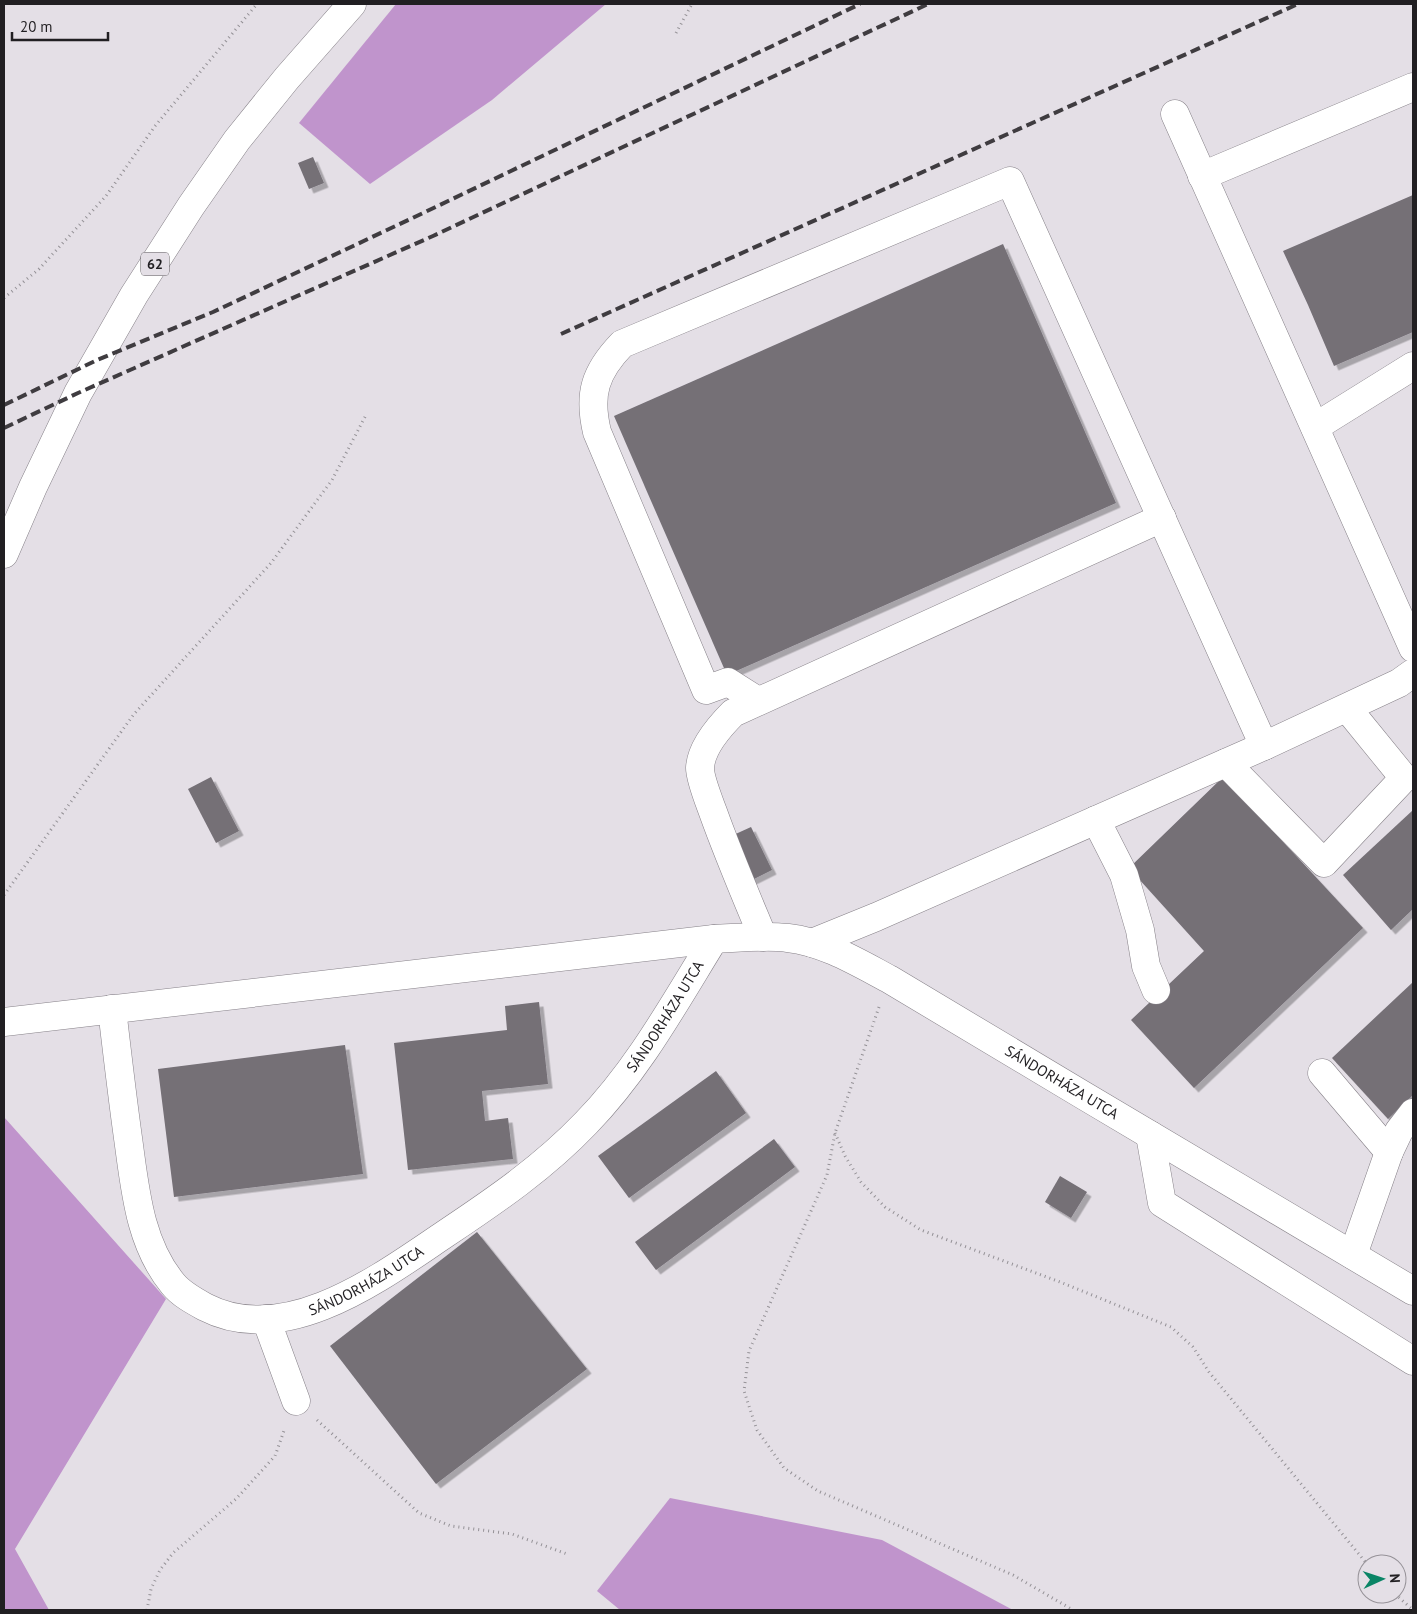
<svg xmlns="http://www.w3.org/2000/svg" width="1417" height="1614" font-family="'PT Sans',sans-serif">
<defs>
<filter id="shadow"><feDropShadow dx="4.5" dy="4.5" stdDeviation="0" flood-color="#0004"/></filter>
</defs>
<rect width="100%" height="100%" fill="#e4dfe6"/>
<!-- forest -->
<g fill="#c094cc">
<polygon points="396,4 606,4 492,100 370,184 299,123"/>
<polygon points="4,1117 166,1299 15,1549 49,1610 4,1610"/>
<polygon points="670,1498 882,1540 1013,1610 620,1610 597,1591"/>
</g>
<!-- building -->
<g fill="#746f76" filter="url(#shadow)">
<polygon points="313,157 324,183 309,189 298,163"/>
<polygon points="1413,195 1413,332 1334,366 1308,305 1283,251"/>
<polygon points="1003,244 1116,503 727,675 614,416"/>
<polygon points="211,777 239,831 216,843 188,789"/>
<polygon points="1223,777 1363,928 1194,1088 1131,1020 1204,951 1129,868"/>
<polygon points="1413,810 1413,909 1391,930 1343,875"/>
<polygon points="751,827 772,870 750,881 729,837"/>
<polygon points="1413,982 1413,1095 1388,1119 1332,1058"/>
<polygon points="539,1002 548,1084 482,1091 485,1121 508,1118 513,1159 408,1170 394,1043 507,1030 505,1006"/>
<polygon points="345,1045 363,1174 174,1197 158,1069"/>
<polygon points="716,1071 746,1113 629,1198 598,1156"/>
<polygon points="774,1139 795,1167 656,1270 635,1242"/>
<polygon points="1060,1176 1087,1192 1071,1218 1045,1202"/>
<polygon points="477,1232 587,1369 436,1484 330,1346"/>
</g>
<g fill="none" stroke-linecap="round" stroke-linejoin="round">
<defs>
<g id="minor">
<polyline points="1175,114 1413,648"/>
<polyline points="1202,176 1413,87"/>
<polyline points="1315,427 1413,366"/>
<path d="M758,701L728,682L706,690L597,432C588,394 595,372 622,344L1010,181L1264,746"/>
<polyline points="1226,763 1324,863 1404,778 1347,708"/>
<polyline points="1096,820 1124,875 1140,930 1146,966 1156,990"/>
<path d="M763,937C746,896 728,854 713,812C709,801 700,779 700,768C701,747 720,726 733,713L1162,518"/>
<polyline points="812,943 876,917 1264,746 1399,683 1413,673"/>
<path id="s1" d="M112,1009C117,1052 122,1095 128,1138C135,1188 139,1243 173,1284C181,1294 194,1301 205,1307C286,1349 381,1277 445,1234C496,1200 544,1167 586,1123C638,1070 675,1002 714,939"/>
<path id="s2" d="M4,1022L714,939C738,938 764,935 788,938C824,942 857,962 889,979C1063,1084 1239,1187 1413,1291"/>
<polyline points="1322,1073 1389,1152"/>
<polyline points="1150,1135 1162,1203 1413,1361"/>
<polyline points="1353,1255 1389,1152 1399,1131 1413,1113"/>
<polyline points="266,1319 296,1401"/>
</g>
<polyline id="major" points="4,554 33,487 78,393 134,295 191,206 237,140 287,78 352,4"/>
</defs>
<!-- minor casing -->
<use href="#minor" stroke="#868188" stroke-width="29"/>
<!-- major casing -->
<use href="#major" stroke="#868188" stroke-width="29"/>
<!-- path -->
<g stroke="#949196" stroke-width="3" stroke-dasharray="1 4" stroke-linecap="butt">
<polyline points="676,33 692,4"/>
<polyline points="4,298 39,269 106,196 155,126 257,4"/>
<polyline points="4,895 134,714 271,563 332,480 366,415"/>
<polyline points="879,1007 835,1133 827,1175 749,1351 744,1391 757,1430 784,1468 818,1491 1013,1575 1073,1610"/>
<polyline points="835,1133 845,1156 861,1182 885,1207 921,1230 1060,1282 1171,1327 1193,1347 1209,1372 1367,1564"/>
<polyline points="317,1420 419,1513 451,1526 512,1534 567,1554"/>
<polyline points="1395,1594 1413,1610"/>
<polyline points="147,1610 151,1589 160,1570 173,1553 236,1499 275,1456 285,1428"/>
</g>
<!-- minor -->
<use href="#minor" stroke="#fff" stroke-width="28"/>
<!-- major -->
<use href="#major" stroke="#fff" stroke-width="28"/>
<!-- rail -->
<g stroke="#3f3c40" stroke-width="4" stroke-dasharray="10 5" stroke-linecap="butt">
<polyline points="561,334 1298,4"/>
<polyline points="4,405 97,360 213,312 421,214 860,4"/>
<polyline points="4,428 78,393 433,236 928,4"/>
</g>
</g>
<g text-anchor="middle" stroke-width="4" stroke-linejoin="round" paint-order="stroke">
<!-- shield labels -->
<rect fill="#e4dfe6" stroke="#5c595d" stroke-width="1" x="141" y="252.5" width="28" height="23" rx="4"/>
<g font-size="14" font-weight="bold" fill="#211f22">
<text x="155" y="269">62</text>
</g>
<!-- street labels -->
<g font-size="15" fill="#211f22" stroke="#e4dfe6">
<text dy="5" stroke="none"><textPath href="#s1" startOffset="901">SÁNDORHÁZA UTCA</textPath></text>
<text dy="5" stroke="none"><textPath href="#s2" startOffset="1100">SÁNDORHÁZA UTCA</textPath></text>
<text dy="5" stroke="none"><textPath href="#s1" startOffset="496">SÁNDORHÁZA UTCA</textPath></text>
</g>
</g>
<!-- border -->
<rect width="1417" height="1614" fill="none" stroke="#211f22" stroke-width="10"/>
<!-- north arrow -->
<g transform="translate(1382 1579) rotate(87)"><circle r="24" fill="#e4dfe6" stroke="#969298"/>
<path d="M0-4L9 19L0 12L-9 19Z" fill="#0a8566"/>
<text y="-8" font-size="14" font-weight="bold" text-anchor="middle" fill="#211f22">N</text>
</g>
<!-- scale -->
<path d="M12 32v8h96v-8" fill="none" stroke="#211f22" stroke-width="2.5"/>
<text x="20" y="32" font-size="15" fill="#211f22" stroke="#e4dfe6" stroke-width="4" paint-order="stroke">20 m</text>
</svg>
